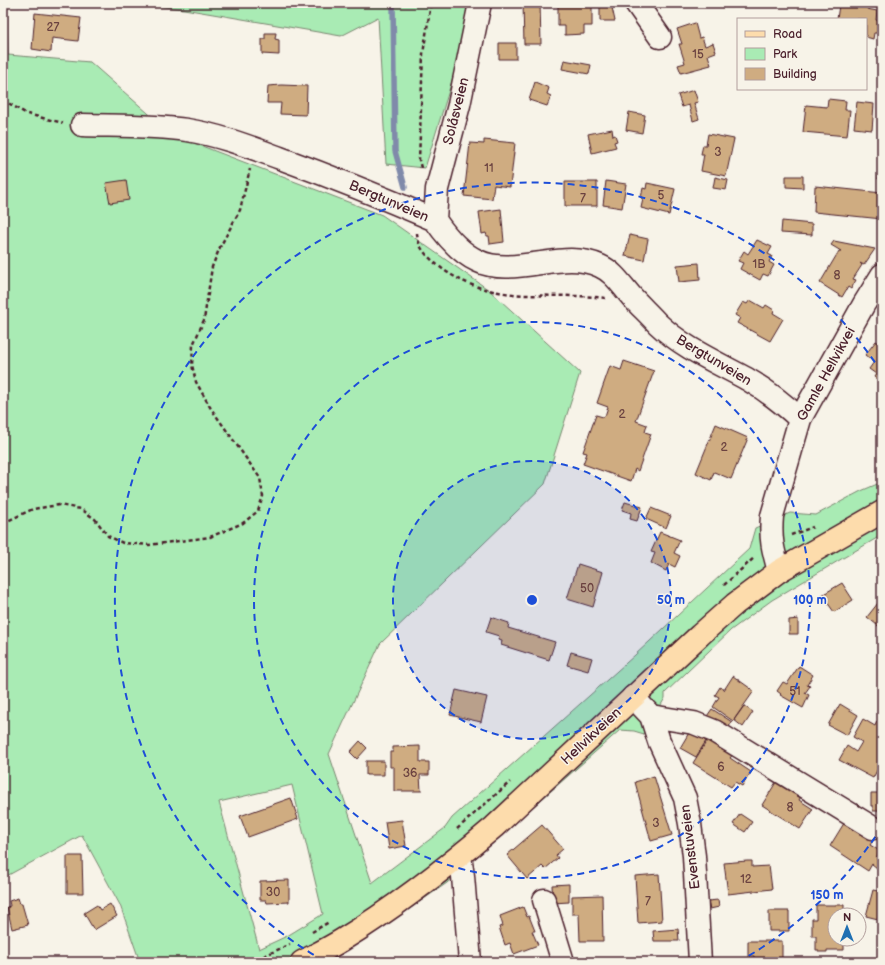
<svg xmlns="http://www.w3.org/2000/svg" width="885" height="965" font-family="'Balsamiq Sans',sans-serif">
<rect width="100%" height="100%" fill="#f7f3e8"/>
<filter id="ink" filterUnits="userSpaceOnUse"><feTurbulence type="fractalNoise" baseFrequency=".025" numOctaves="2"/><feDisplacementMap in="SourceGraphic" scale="8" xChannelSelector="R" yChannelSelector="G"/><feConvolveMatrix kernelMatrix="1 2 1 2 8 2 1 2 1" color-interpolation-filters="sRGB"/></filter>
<g filter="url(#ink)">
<path fill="#a9ebb4" stroke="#7a8570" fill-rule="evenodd" d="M3,3H7L8,55L90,62L173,135L382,215L489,290L580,373L545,484L380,644L329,754L372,883L445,828L452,818L635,655L735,562L749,549L755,528L790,513L816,515L861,491L882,482V535L772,600L731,630L665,693V698L644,734L634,731L620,730L447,883L364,940L326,962H140L120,905L82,835L3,878ZM292,785L323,914L287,936L259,949L219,802Z
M122,3H476L425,168L386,164L378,17L341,36L184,9Z"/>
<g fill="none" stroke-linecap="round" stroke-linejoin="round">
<path stroke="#808aaa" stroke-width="5.5" d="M393,3L395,151L405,187"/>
</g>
<path fill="#cfac81" stroke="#4a1f2b" d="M523,3H540L541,44H524Z
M558,3H592V26H584V34L565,35V26H558Z
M600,3H611L615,21H600Z
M851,4L867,6V9L877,11L876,20L880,21L878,33H874L873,39L866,37V19H837L839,5L851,6Z
M35,13L81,18L78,41L52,38L51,52L32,49Z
M695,23L699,38L702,37L705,46L713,43L716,52L708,55L711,65L681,73L678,65L685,63L679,44H682L677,29Z
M265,33H276L275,39L279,40V55L262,54V39H265Z
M499,43H516V59H499Z
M564,60L591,65L589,74L562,69Z
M535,82L549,88L547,94L551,96L547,106L529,100Z
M281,85L307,86L306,115L280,114L281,103H267L268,86Z
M694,90L698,102L694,103L699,119L693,121L689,105L682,107L678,95Z
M828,99L846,101L845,110H850L847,136L803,132L806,105L827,107Z
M857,102L874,104L872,130L854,128Z
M629,112L645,115L642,133L626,130Z
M612,129L613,136L615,135L617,141L614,142L616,147L592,153L588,134Z
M708,134L734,139L726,176L701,171L704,154H701L703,145H706Z
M484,140L515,143L510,187L494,185L492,199L464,196L470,143L484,144Z
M881,156H882V179H878Z
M786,176H803V188L786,187Z
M715,177L728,180L726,190L713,188Z
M126,180L129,200L110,203L106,183Z
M606,181L626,184L622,208L603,205Z
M565,182H597V206H565Z
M647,183L675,189L669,215L641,208L643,199L641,198L643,188L646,189Z
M815,186L882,193V219L814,212Z
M501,209L504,242L490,244L489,236H487L486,233L482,234L479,212Z
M782,221L812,224V235L781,233Z
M630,235L648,239L644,260L625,256Z
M757,240L772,247L768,254L772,256L769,262L774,265L768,276L763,274L760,280L740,269L743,263L738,261L744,251L748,254Z
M834,241L875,249L864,265L860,263L862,265L853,279L856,280L851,289L848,287L842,297L820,283L839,251H841L831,245Z
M699,263L700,280L679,282L677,265Z
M750,300L764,308L766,305L774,310L773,313L783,319L770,341L737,323L740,318L735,315L743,302L747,304Z
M876,341L882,345V383L874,377L876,374L869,369L874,362L865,355Z
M624,361L654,371L636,421L647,425L645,432L651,434L638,471L635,469L631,481L583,464L587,453L583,452L596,415L603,417L605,416L608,407L597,403L610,366L621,370Z
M716,424L748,438L731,479L714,472L711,480L696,473Z
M625,502L642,507L637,521L630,519L631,513L622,510Z
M651,508L671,516L666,528L646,519Z
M660,532L680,540L674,553L680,556L675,567L669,564L666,571L651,563L655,553L651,552Z
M578,564L603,572L593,607L567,599Z
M842,583L853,600L834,612L822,595Z
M882,598V629L867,617Z
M491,617L509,623L508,628L555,642L549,660L501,645L502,641L498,640L499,636L486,632Z
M798,619V634H789V620Z
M571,652L592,658L588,671L567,665Z
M799,666L813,675L807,685L810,686L805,693L809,695L803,708L780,695L781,694L777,691L783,682L787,684Z
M733,676L754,691L733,721L713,707L719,697L715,695L720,687L724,690Z
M456,690L487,697L481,722L450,715Z
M840,704L858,715L847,735L828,725Z
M744,706L753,712L743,727L734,720Z
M712,709L732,722L725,733L705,719Z
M863,719L875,726L877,721L882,723V761L873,778L839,760L847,746L856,752L862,742L853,737Z
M690,731L706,741L696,757L680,748Z
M710,736L734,753L730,758L751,772L742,786L735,782L731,787L693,763Z
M360,741L367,748L357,759L350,752Z
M420,746V762H429V775H420L421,791H394V767H390V752H393V747Z
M366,761H384V775H366Z
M654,776L672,835L651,841L635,782Z
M778,779L802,795L799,800L813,809L800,829L762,805Z
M871,793H882V811H873V806H871Z
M291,798L298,819L248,837L240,816Z
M740,814L752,822L745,832L733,824Z
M402,820L406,846L389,849L385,822Z
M846,820L874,839L870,845L880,851L876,858L881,862L877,868L872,864L868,871L830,846Z
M542,825L563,849L556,855L558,858L545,869L542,866L527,879L507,855Z
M67,856H82L83,893H67Z
M747,861H752V867L769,866L772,889L728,894L724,863Z
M659,874L662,921L638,923L635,876Z
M289,880V902L267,903L266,900H260V881Z
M569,884V902L553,903L552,885Z
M873,890L882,892V920L866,916Z
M602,895L603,941H580L579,914H572V896Z
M18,898L20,904H22L28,925L12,929L7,907L10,906L9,901Z
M718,900L719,907L710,909L708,901Z
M110,904L117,916L94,930L84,913L97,905L100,910Z
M816,905H844V915H835V939H844V950H827V952H818V950H816V936H812V919H816Z
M523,907L527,917L529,916L535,931H532L538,945L514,954L510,943L505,945L499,927L503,926L500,916Z
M769,911H789V931H769Z
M678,929L679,941H654L653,931Z
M748,941H782V962H754V956H748Z"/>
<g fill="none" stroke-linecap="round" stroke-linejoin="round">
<defs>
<path id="minor" d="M636,3L660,37
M82,125C117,126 153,125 187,130C219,135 250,147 280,158C332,177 384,198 435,220C446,236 460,253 478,261C496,270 521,266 541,263C561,260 580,257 600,266C614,272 622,286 632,297C640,306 649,314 657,323C683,348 716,362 747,379C766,390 784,404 800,419
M435,220L437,189L459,105L480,3
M779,571C773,550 770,539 772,516L800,419L864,304L882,275
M633,697L651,716L659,741L685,798L690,824L694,856L700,962
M651,716L694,723L714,731L873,828
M460,856L463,876L470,962
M544,900L563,962"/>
<path id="major" d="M302,962C315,955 329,948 342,940C396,907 446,868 494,827L700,635L735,604L779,571L882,512"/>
</defs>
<use href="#minor" stroke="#4a1f2b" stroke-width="25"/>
<use href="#major" stroke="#4a1f2b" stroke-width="25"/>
<path stroke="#4a1f2b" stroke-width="2.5" stroke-dasharray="4 3" stroke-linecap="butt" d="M3,100L27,114L63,123
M421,168L419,160L423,54L431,3
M417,233C418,247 425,254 435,263C487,307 545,291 606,298
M3,523L33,509L59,505L81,509L95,519L108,536L123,543L149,545L210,537L243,523L258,511L263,496L260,478L210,407L196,382L192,365L193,345L204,320L212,267L220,247L240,210L250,169
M791,535L813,527
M724,585L755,557
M457,829L510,782
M312,932L329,922
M251,962L290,944"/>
<use href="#minor" stroke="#f7f3e8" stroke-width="22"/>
<use href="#major" stroke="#fddcac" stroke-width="22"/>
</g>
</g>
<circle cx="532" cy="600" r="139" fill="#1d4ed8" fill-opacity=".12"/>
<g fill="none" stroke="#1d4ed8" stroke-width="2" stroke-dasharray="7 5">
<circle cx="532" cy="600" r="139"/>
<circle cx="532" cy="600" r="278"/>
<path d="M882 827A417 417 0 0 1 740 961M324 961A417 417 0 1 1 882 373"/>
</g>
<g text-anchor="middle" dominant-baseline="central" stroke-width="3" stroke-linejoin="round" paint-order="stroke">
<g font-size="12" fill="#6b4240">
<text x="53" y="27">27</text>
<text x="698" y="54">15</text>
<text x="718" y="152">3</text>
<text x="489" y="168">11</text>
<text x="661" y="195">5</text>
<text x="583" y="198">7</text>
<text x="759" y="264">1B</text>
<text x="837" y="275">8</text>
<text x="622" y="414">2</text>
<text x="724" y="447">2</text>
<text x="587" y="588">50</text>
<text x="795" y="691">51</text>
<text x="721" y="767">6</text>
<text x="410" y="773">36</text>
<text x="790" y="807">8</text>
<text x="656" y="823">3</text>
<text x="746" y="879">12</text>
<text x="273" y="892">30</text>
<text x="648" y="901">7</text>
</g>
<g font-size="14" fill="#4a1f2b" stroke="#f7f3e8">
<text transform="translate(456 111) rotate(-76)">Solåsveien</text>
<text transform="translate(389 201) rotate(23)">Bergtunveien</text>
<text transform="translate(714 360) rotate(31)">Bergtunveien</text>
<text transform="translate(826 374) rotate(-61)">Gamle Hellvikvei</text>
<text transform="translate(591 736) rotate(-43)">Hellvikveien</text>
<text transform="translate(690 847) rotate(-97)">Evenstuveien</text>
</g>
</g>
<circle cx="532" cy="600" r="6" fill="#1d4ed8" stroke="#f7f3e8" stroke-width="2"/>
<g font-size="12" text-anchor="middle" font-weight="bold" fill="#1d4ed8" stroke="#f7f3e8" stroke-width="3" stroke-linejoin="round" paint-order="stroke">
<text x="671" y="604">50 m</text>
<text x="810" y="604">100 m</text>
<text x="827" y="899">150 m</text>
</g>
<rect width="885" height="965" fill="none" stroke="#f7f3e8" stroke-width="16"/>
<rect x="8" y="8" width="869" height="949" fill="none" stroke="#4a1f2b" stroke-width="1.5" filter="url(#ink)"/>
<rect x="737" y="18" width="130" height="72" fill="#f7f3e8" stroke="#b29e9c"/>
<rect x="745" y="31" width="20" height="6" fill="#fddcac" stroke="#b29e9c"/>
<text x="773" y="38" font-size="12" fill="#4a1f2b">Road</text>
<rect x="745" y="48" width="20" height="12" fill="#a9ebb4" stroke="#b29e9c"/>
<text x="773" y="58" font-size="12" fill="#4a1f2b">Park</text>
<rect x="745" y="68" width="20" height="12" fill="#cfac81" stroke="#b29e9c"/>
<text x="773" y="78" font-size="12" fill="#4a1f2b">Building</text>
<g transform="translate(847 927)"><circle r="19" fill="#f7f3e8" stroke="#b29e9c"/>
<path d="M0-3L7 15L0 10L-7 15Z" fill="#1f6fb2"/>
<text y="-6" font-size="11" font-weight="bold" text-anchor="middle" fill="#4a1f2b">N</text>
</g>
</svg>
